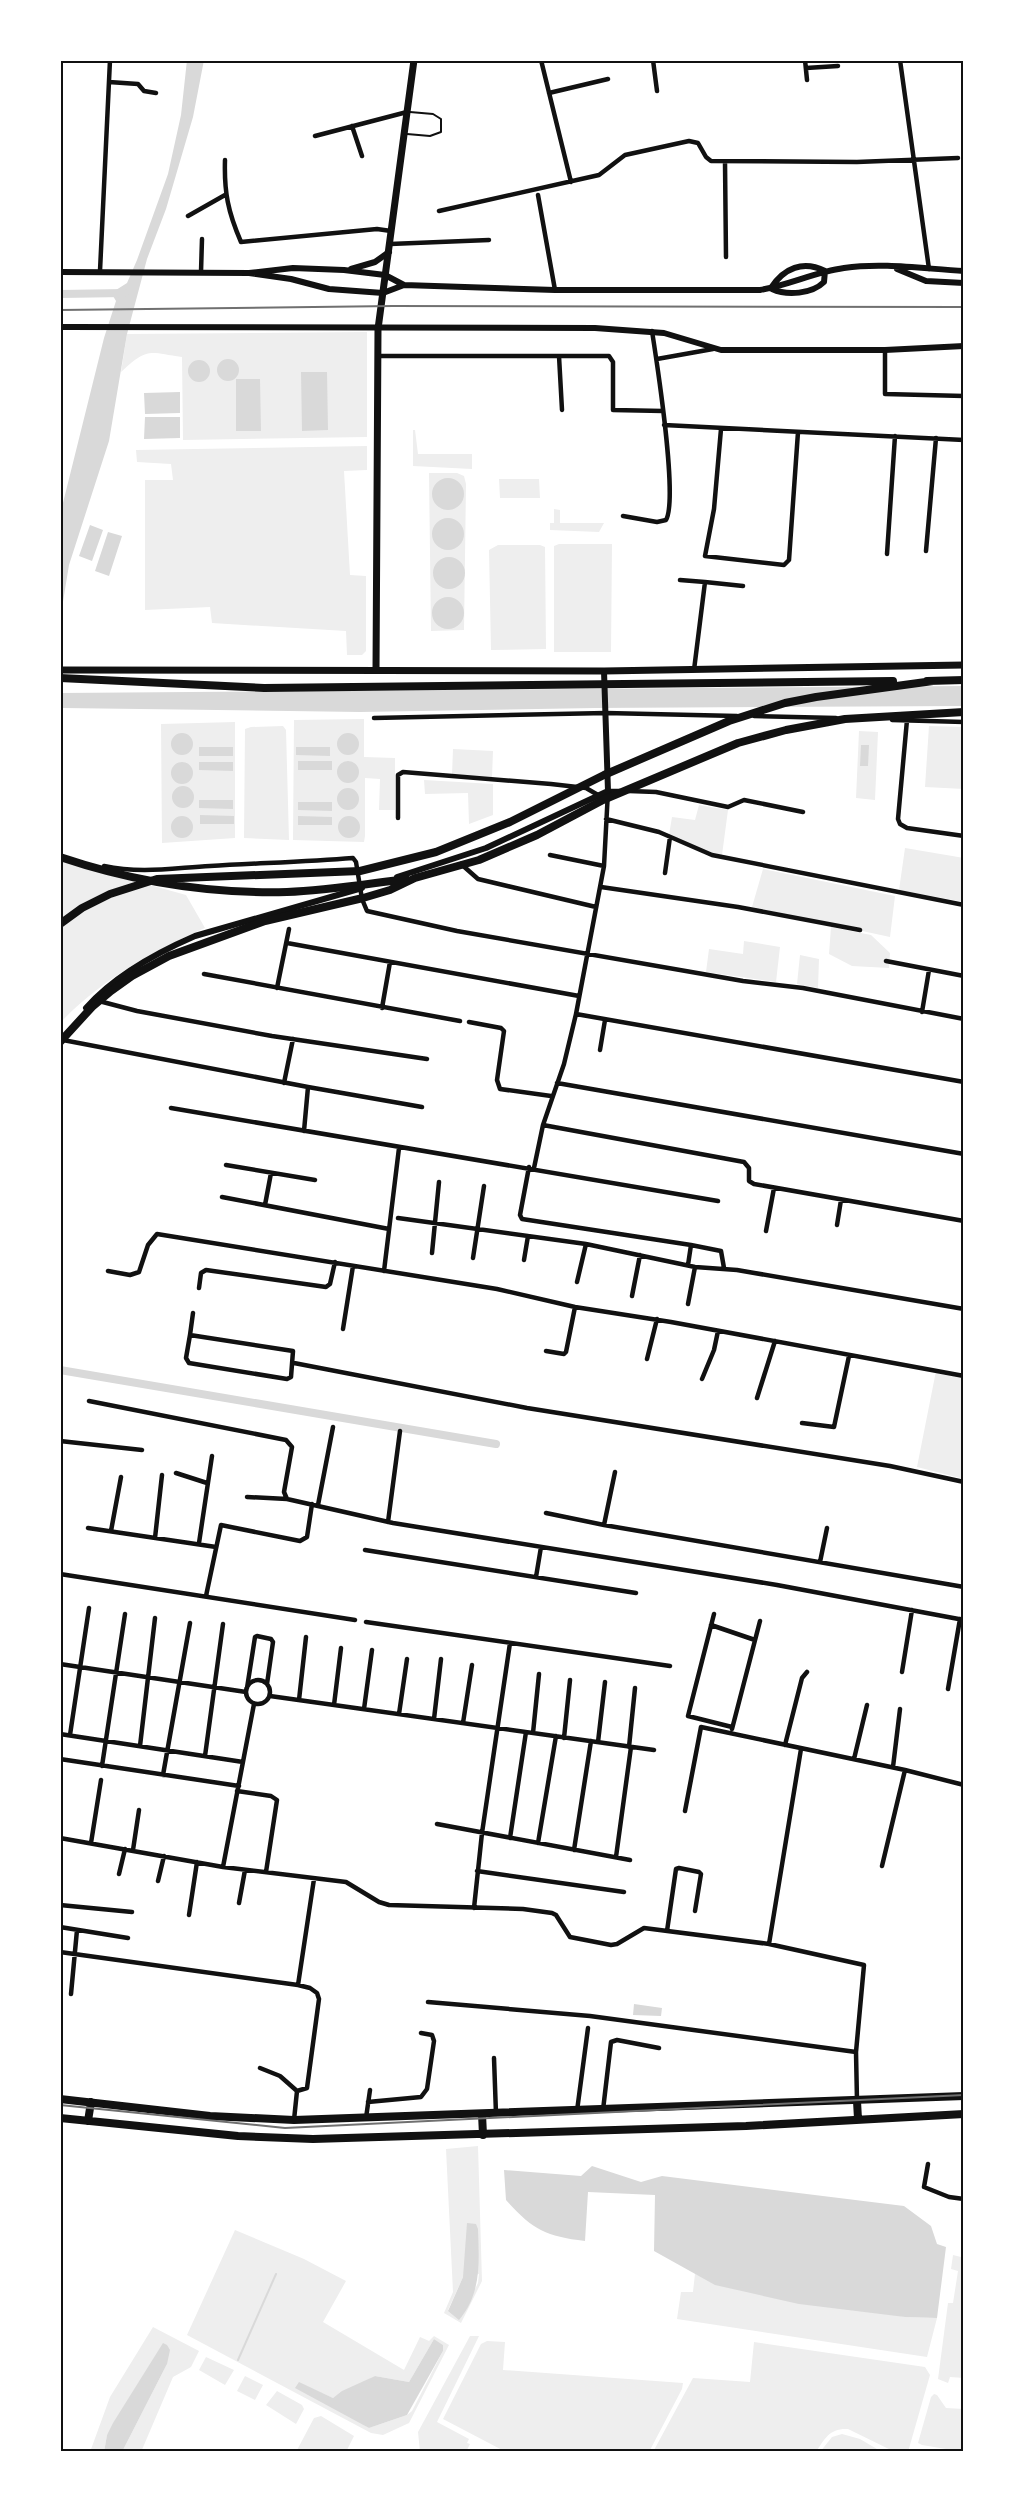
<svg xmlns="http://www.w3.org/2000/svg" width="1024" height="2512" font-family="'Crimson Pro',serif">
<rect width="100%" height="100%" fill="#fff"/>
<path fill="#eee" fill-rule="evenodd" d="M367,332V437L183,440L182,357C148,352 148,347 121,372L127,334Z
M413,430H415L418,454H472V469L413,466Z
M367,446V470L344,471L350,575L366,576V651L362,655H347L346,631L212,623L210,607L145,610V480H173L171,464L137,462L136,450Z
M429,473H457L464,476L466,484L464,630L431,631Z
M499,479H539L540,498H500Z
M554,509L560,510V523H604L599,532L550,530V523H554Z
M559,544H612L611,652H554V546Z
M498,545H540L545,547L546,649L491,650L489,550Z
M364,719V757L395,758V810H379L380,779L365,778V836L364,842L293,840L294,720Z
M235,722V838L162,843L161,724Z
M283,726L286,730L289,840L244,838L245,729L251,727Z
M929,726L964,727V789L925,787Z
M859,731L878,732L875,800L856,798Z
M453,749L493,751L492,777L452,775Z
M424,780L493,784V815L469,824L468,793L425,794Z
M699,805L728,810L722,855L703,850L669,835L672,817L695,820Z
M905,848L964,858V902L899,890Z
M60,860L186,895L205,928C151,952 101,980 60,1023Z
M763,869L895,896L890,937L752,907Z
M831,927L871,935L890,953L889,968L852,966L829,954Z
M744,941L780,947L776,982L706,972L709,949L743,954Z
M800,955L819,959L818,988L797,984Z
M936,1371L964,1378V1479L917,1467Z
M478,2146L482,2281L461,2323L444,2313L453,2292L446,2149ZM479,2274L478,2283L462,2316L448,2310L463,2277Z
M235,2230L304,2259L346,2281L323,2322L404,2370L420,2337L429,2341L434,2336L449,2345L409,2423L383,2435L371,2433L187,2335ZM434,2339L443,2345V2351L412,2411L407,2415L369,2428L299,2383L333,2398L375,2376L409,2382Z
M953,2255L961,2257L964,2265V2378L950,2377L948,2383L938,2379L948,2303H953L958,2271L951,2269Z
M695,2274L905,2317L937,2318L927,2357L677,2319L681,2292H693Z
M153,2327L199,2351L191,2367L173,2377L141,2452H122L167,2364L107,2435L104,2452H90L110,2397Z
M470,2336H479L437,2422L469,2439L467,2443L470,2444L466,2452H420L418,2432Z
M487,2341L505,2342L503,2370L683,2383L682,2389L649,2452H506L443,2419L481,2344Z
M754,2342L925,2367L930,2375L908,2452H895L848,2429C830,2428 825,2438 816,2452H653L693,2378L750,2382Z
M206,2357L234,2370L225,2385L199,2370Z
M245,2376L263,2385L255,2400L237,2391Z
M277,2391L302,2405L304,2409L296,2424L266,2405Z
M934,2394L937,2395L946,2408L964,2409V2452L922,2445L918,2443L931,2397Z
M321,2416L354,2436L346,2452H296L314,2418Z
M842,2434L860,2439L882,2452H820L832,2437Z"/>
<path fill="#d9d9d9" d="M187,60H204L193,117L166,209L147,259L127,334L109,441L69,565L60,620V515L104,338L116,301L113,296L116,290L127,283L137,260L168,174L181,115Z
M217 370a11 11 0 1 1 22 0a11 11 0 1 1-22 0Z
M188 371a11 11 0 1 1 22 0a11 11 0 1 1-22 0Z
M301,372H327L328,430L302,431Z
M236,379H260L261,431H236Z
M180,392V413L145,414L144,393Z
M145,417H180V438L144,439Z
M432 494a16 16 0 1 1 32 0a16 16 0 1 1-32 0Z
M432 534a16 16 0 1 1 32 0a16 16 0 1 1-32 0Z
M90,525L103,530L92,561L79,556Z
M108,532L122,536L109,576L95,571Z
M433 573a16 16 0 1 1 32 0a16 16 0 1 1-32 0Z
M432 613a16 16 0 1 1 32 0a16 16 0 1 1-32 0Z
M964,686V706L595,708L360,712L63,708V712L60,713V693Z
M337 744a11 11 0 1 1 22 0a11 11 0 1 1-22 0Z
M171 744a11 11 0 1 1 22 0a11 11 0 1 1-22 0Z
M861,745H869L868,766H860Z
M199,747H233V756H199Z
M296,747H330V756L296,755Z
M298,761H332V770H298Z
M337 772a11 11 0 1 1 22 0a11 11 0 1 1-22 0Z
M199,762H233V771L199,770Z
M171 773a11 11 0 1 1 22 0a11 11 0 1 1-22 0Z
M172 797a11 11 0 1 1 22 0a11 11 0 1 1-22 0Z
M337 799a11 11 0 1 1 22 0a11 11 0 1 1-22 0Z
M199,800H233V809L199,808Z
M298,802H332V811L298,810Z
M200,815L234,816V824H200Z
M298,816L332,817V825H298Z
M338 827a11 11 0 1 1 22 0a11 11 0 1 1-22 0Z
M171 827a11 11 0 1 1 22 0a11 11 0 1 1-22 0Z
M634,2004L662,2008L661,2016L633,2015Z
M592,2166L641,2182L662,2176L904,2206L931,2226L937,2244L946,2247L937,2318L905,2317L799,2304L715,2285L654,2251L655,2195L588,2192L585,2241C545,2236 533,2230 506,2200L504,2170L581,2176Z
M467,2223L476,2224L478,2229C479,2261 482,2293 459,2320L448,2311L463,2277Z
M434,2339L443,2345V2351L407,2415L369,2428L295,2388L299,2382L333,2398L342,2391L375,2376L409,2382Z
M163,2343L167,2345L170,2350L167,2364L123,2450L122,2452H104L107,2435L113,2423Z"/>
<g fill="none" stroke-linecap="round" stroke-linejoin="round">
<path stroke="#d9d9d9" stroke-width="2" d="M238,2360L276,2274"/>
<path stroke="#d9d9d9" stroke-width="8" d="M60,294L125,293
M60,1370L496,1444"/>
<path stroke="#111" stroke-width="2" d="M407,134L430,136L441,132V119L433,114L410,112"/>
<path stroke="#111" stroke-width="4.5" d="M541,60L571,182
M653,60L657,91
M805,60L807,80
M900,60L929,269
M806,68L838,66
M109,82L138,84L144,91L156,93
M549,93L608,79
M352,126L362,156
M315,136L407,112
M225,160C224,192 228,212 241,242L377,229L391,231
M725,162L726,257
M538,195L555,290
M439,211L599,175L625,155L689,141L698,143L706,157L711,161L857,162L958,158
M188,216L225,195
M390,244L489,240
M100,271L110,60
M201,272L202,239
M885,350V394L964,396
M378,356H609L613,362V410L663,411
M559,356L562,410
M657,359L713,349
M664,425L964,440
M721,429L714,509L705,556L784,565L789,560L798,432
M623,516L657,522L666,520C678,499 657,363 652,331
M926,551L936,438
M887,554L895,436
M680,580L705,582L694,670
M705,582L743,586
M754,716L836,718
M374,718L606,713L737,716
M892,720L964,722
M907,720L898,819L900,824L907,828L964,836
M629,791L656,792L728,807L744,800L803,812
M398,818V775L403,772L551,784L586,788L598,795
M606,819L659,832L712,855L964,905
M550,855L604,866
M461,864L478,879L596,907
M104,866C141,874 173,868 210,866C258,863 305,862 353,858L356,862L362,899L367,911L457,931L743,981L803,988L964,1019
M665,873L670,837
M601,887L738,907L860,930
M287,943L579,996
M886,961L964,976
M204,974L460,1021
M277,988L289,929
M99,1001L137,1011L272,1036L427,1059
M382,1008L390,962
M922,1012L929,970
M576,1014L964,1082
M469,1022L501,1028L504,1031L497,1080L500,1089L551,1096
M63,1040L308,1087L422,1107
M600,1050L605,1020
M284,1083L293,1039
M557,1083L964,1154
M171,1108L718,1201
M543,1125L744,1162L749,1168V1181L754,1184L964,1221
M304,1131L308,1087
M226,1165L315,1180
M529,1167L520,1215L522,1219L691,1245L688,1265
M534,1168L543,1125L564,1064L576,1014L604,866L608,791H620
M222,1197L389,1229
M265,1205L271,1173
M398,1218L586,1244L695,1267L737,1270L964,1309
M837,1225L841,1200
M766,1231L774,1188
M691,1245L721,1251L724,1268
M432,1253L439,1182
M473,1258L484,1186
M524,1260L528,1236
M108,1271L130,1275L139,1272L148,1245L157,1234L497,1289L575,1307L671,1322L964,1376
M384,1271L399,1148
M577,1282L586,1244
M199,1288L201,1273L206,1270L326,1287L330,1284L335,1262
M632,1296L640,1255
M688,1304L695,1267
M343,1329L353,1266
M190,1335L186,1358L189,1363L287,1379L291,1377L293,1351L190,1335L193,1313
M546,1351L564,1354L566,1352L575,1307
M647,1359L657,1319
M294,1363L527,1408L890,1466L964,1482
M702,1379L714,1350L718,1331
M757,1398L775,1341
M89,1401L286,1440L292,1447L284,1492L287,1499L393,1523L777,1585L964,1620
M802,1423L834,1427L849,1356
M60,1441L142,1450
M176,1473L207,1483
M247,1497L287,1499
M318,1505L333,1427
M546,1513L604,1525L964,1587
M388,1522L400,1431
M604,1525L615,1472
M88,1528L216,1547
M111,1531L121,1477
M155,1538L162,1475
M199,1543L212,1456
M365,1550L636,1593
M820,1562L827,1528
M60,1574L355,1620
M536,1577L541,1547
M206,1596L221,1525L300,1541L307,1537L312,1504
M714,1614L688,1716L732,1727
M366,1622L670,1666
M711,1625L755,1640
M60,1664L246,1692
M902,1672L912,1610
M246 1692a12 12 0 1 1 24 0a12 12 0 1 1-24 0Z
M247,1688L255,1637L257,1636L271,1639L273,1642L267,1684
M948,1689L960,1619
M270,1696L654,1750
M299,1700L306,1637
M334,1705L341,1648
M364,1709L372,1650
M399,1714L407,1659
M434,1719L441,1659
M463,1723L472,1665
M732,1729L760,1621
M533,1733L539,1674
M60,1734L243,1762
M70,1735L89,1608
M564,1738L570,1680
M598,1742L605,1682
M785,1745L802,1678L807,1672
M140,1746L155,1618
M629,1747L635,1688
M205,1756L223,1624
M60,1759L239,1786
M854,1759L867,1705
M102,1766L125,1614
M893,1767L900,1709
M163,1775L190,1623
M237,1791L271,1796L277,1800L266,1872
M685,1811L701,1727L905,1770L964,1785
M437,1824L630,1860
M60,1838L223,1867L346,1882L379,1902L389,1905L523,1909L552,1913L556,1915L570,1937L611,1945L617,1944L644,1928L769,1944L864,1965L856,2052L857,2101
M510,1838L526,1732
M91,1843L101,1780
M538,1843L556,1736
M133,1850L139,1810
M574,1850L591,1741
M616,1857L631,1747
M882,1866L905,1770
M223,1867L254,1704
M477,1871L624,1892
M119,1874L125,1849
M158,1881L164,1856
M239,1903L245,1870
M60,1905L132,1912
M474,1908L482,1833L510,1643
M189,1915L197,1862
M60,1927L128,1938
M667,1931L676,1869L679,1868L699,1872L701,1874L695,1911
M769,1944L801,1749
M60,1952L298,1985L310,1988L317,1993L319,1999L307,2088L297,2091
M298,1985L314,1879
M71,1994L77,1930
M428,2002L590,2016L856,2052
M494,2058L496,2114
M260,2068L280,2076L297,2091L294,2120
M368,2102L421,2097L427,2089L434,2041L432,2035L421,2033
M603,2110L611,2042L617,2040L659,2048
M577,2111L588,2028
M366,2118L370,2090
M928,2164L924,2187L949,2197L964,2199"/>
<path stroke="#111" stroke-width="6" d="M351,269L375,262L389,252
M897,269L926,281L964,283
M60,272L249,273L293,268L344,270L385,275L404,285
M249,273L291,279L329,289L383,293L404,285L555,290H760C789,285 815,272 844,268C883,262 925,269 964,271
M771,288C784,268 803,260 825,271
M772,289C787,296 812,294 824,282L825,271
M60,327L595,328L664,333L721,350H885L964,346
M397,877L486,848L608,791L604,671
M86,1008C115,975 156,953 195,936L362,888"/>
<path stroke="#111" stroke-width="7" d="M60,670L604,671L964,665
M376,670L378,329L414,60"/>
<path stroke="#111" stroke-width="8" d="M60,2099L210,2116L294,2120L964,2096
M857,2101L858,2119
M482,2114L483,2135
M60,2118L238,2136L313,2139L746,2126L964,2114
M88,2121L91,2102"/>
<path stroke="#111" stroke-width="8" d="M60,678L264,688L893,681
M927,681L964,680
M60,857C134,882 208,894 287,892C326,891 366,884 406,879
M60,924L82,908L110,894L157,879L360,871L436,852L510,822L604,775L729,721L785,703L816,697L933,681
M60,1042L92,1007L111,991L132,976L169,956L265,921L363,898L390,890L415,878L479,860L537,835L603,800L738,743L786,730L845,719L964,712"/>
<path stroke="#707070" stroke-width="2" d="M60,310L393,306L964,307
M60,2105L285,2128L964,2095"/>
</g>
<rect width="1024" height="2512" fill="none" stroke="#ffffff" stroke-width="123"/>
<rect x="62" y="62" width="900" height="2388" fill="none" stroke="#111" stroke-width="2"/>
</svg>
